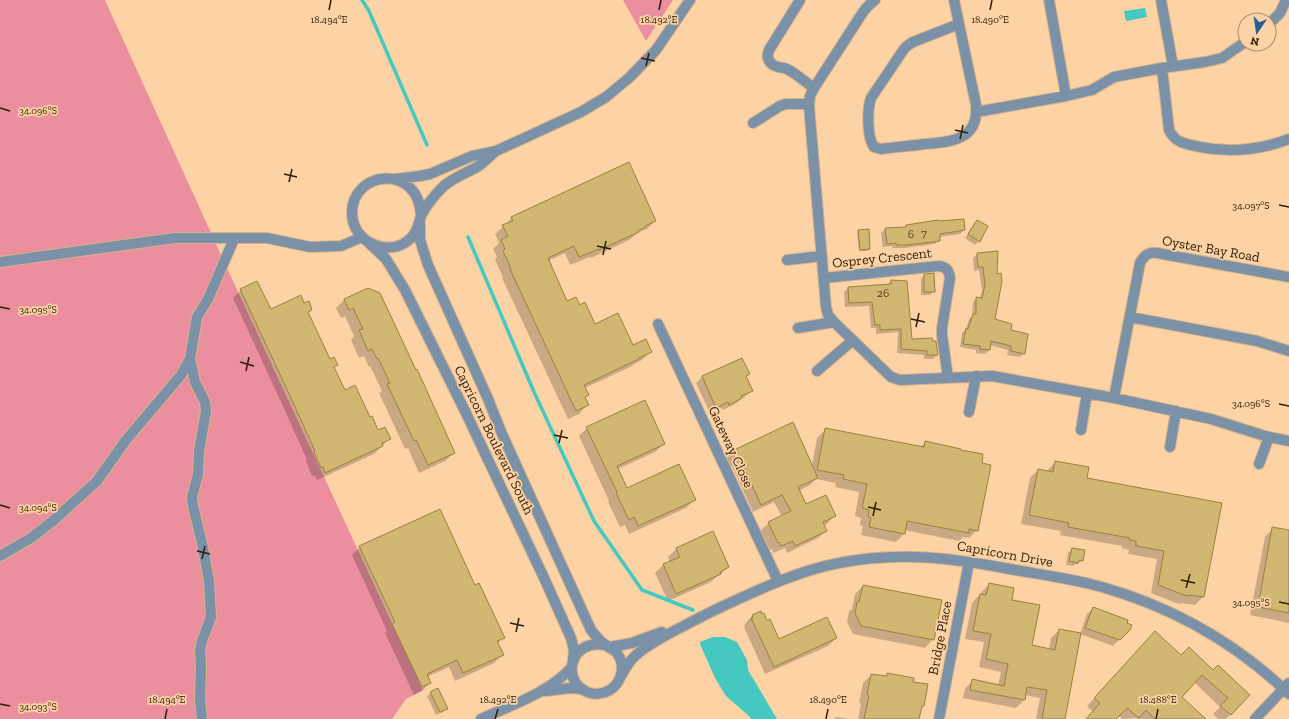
<svg xmlns="http://www.w3.org/2000/svg" width="1289" height="719" font-family="'Zilla Slab',serif">
<rect width="100%" height="100%" fill="#fdd3a6"/>
<path fill="#eb8f9f" d="M0,0H105L227,268L423,690L406,699L392,719H0Z
M623,0H673L646,41Z"/>
<path fill="#45c8bf" d="M1145,8L1147,17L1126,21L1124,11Z
M713,637H725L737,642L747,660L748,670L777,719H751L749,716L726,696L715,678L700,644V642Z"/>
<path fill="#0003" d="M512,218L655,221L647,229L639,232L629,240L591,258L590,257L570,265L565,253L548,261L567,302L579,306L594,325L632,346L650,352L642,360L634,364L630,367L585,388L588,394L584,398L587,405L579,414L568,419L502,278L503,277L495,260L497,257L493,249L499,243L495,234Z
M977,221L979,241L975,245L965,238L973,225Z
M907,226L964,230L960,234L939,237V240L935,244L904,248H893L892,246L883,247L881,233L885,229L905,228Z
M858,231L869,249L867,251H859L857,233Z
M997,252L993,320L1024,354L1020,357L1007,355L1008,350L989,345V350L985,354L976,353V350L960,347L962,333L966,329L969,319L972,316L973,302L977,298L980,299L982,290L979,270L974,271L973,258L977,254Z
M925,275L934,291L930,295H921V279Z
M891,281L911,340L937,355L933,359H924V355L897,353L898,332L876,334V328H871L869,306L845,307L844,292L848,288L887,285Z
M368,289L454,453L445,461L419,473L408,448L405,449L379,393L382,391L370,366L369,367L364,356L359,358L351,340L354,336L345,316L341,318L336,308L344,300Z
M241,290L270,311L304,305L311,310L308,313L330,360L337,365L333,369L344,391L370,419L378,432L389,439L374,454L317,480L314,475L312,476L306,461L307,460L282,404L233,298Z
M742,359L749,374L746,377L752,391L735,404L723,410L722,408L710,413L696,383L702,377Z
M587,428L664,444L655,452L618,469L627,489L694,500L686,508L629,534L625,525L620,527L608,502L609,501L579,436Z
M826,429L920,447L926,442L977,530L969,538L963,537L959,541L904,530V534L896,542L861,535L863,526L860,525L861,518L855,516L859,492L835,487L836,483L816,479L810,485L799,491L805,506L834,516L827,524L823,525L826,531L818,538L787,553L785,548L773,553L772,549L770,550L761,530L769,523L782,517L774,502L753,512L732,466L729,467L725,459L733,451L812,466L817,438Z
M1055,462L1086,479L1221,504L1203,597L1195,605L1182,603L1181,604L1176,603L1151,593L1157,559L1128,554L1129,550L1122,548V546L1060,535L1061,531L1021,524L1030,478L1038,470L1046,472Z
M1273,528L1289,532V623L1250,615L1265,537Z
M712,532L728,567L720,575L715,578L711,582L668,601L655,573L663,565L670,562L668,557L676,549Z
M360,547L504,637L497,644L502,655L494,663L455,681L449,667L427,677L430,683L422,691L414,695L385,633L387,631L352,555Z
M1072,549L1082,560L1078,564H1076L1073,566L1066,565L1068,553Z
M989,584L1011,601L1031,646L1049,649L1051,638L1059,630L1064,719H1036L1040,698L1025,695L1024,700L1016,708L963,698L965,689L973,680L998,685L1001,672L979,667L984,642L965,639L972,603Z
M863,586L933,639L925,648L853,634L847,622L849,611L852,609L855,594Z
M1093,608L1126,624L1129,630L1113,646L1080,634L1087,614Z
M760,613L778,640L836,638L828,646L765,674L744,627L745,626L744,625L752,616Z
M1147,641L1213,671L1249,695L1226,719H1218L1213,714L1220,707L1194,682L1180,697L1200,719H1138L1137,718L1122,719L1118,715L1115,719H1087L1093,712L1087,706Z
M888,674L912,682L923,705L920,708L918,719H858L861,704L859,703L863,683L871,675L885,677Z
M431,693L447,708L443,712L436,715L427,696Z
M836,717L849,719H834Z"/>
<g fill="none" stroke-linecap="round" stroke-linejoin="round">
<path stroke="#45c8bf" stroke-width="3.5" d="M362,0L369,11L427,145
M468,237L534,392L594,521L642,590L693,610"/>
</g>
<path fill="#d2b772" stroke="#9a813b" d="M629,162L656,221L645,226V227L638,231L639,232L599,250V249L579,257L574,246L548,258L567,301L576,297L580,305L585,302L595,324L618,313L633,345L646,339L652,352L639,358V359L584,385L589,395L585,397L589,405L576,411L510,269H511L503,251L505,249L501,240L508,236L502,225L513,221L511,217Z
M964,219L965,230L940,234V241L908,245H896V243L887,244L885,228L906,227V225L938,220L939,221Z
M977,220L988,226L980,242L968,234Z
M869,229L870,249L860,250L858,230Z
M998,251L997,274L1001,273L1002,281L995,319L1012,324L1011,330L1028,334L1025,354L1011,351V346L991,341L990,350L980,349V346L963,344L966,328L968,329L973,314H976V297L982,298L985,285L983,267H978L977,253Z
M934,273L935,292H924V274Z
M891,280L907,281L912,339L932,338L933,341H936L938,355H927V351L901,349V329L880,330V325H875L872,302L849,303L848,287L891,284Z
M257,281L271,309L301,295L304,303L309,301L312,310L308,312L330,359L334,357L338,365L334,367L345,390L355,385L370,417L372,416L378,430L385,427L391,439L382,443L383,446L325,473L323,467L321,468L314,452L315,451L290,396L240,289Z
M368,288L380,293L416,370L417,369L455,453L428,465L416,440L414,441L387,384L390,383L378,358L377,359L372,349L368,351L359,330L363,329L353,308L349,310L344,299Z
M742,358L750,374L746,376L753,391L741,396L742,398L729,405L728,402L716,408L702,376Z
M645,400L665,444L617,466L627,488L679,464L696,500L638,526L634,517L629,520L616,493L617,492L586,427Z
M793,422L818,478L798,487L806,504L826,495L836,516L823,522L827,531L795,546L793,541L781,546L779,542L778,543L768,522L791,511L782,495L761,505L740,459L737,460L732,451Z
M825,428L924,447L925,441L961,449V450L983,454L982,463L991,465L978,531L969,529V533L907,521L905,534L869,527L871,518L868,517L869,510L862,508L867,484L843,479L844,475L817,470Z
M1055,461L1089,467L1087,478L1222,503L1204,597L1190,595V596L1184,595L1158,585L1164,551L1136,546V541L1129,540L1130,538L1068,527L1069,523L1029,515L1038,469L1053,472Z
M440,509L475,585L479,583L505,638L497,641L504,655L463,673L457,660L427,674L431,683L422,687L392,624L395,622L359,546Z
M1272,527L1289,530V613L1258,607Z
M713,531L729,567L720,572L721,574L676,594L663,564L680,557L676,548Z
M1072,548L1085,550L1083,561L1079,560L1078,563L1069,561Z
M989,583L1014,588L1012,600L1040,605L1032,645L1055,650L1059,629L1081,633L1065,719H1042L1047,690L1027,687L1025,700L970,690L972,679L1004,686L1008,664L986,659L991,634L973,631L980,594L986,595Z
M863,585L942,600L934,640L861,626L855,613L857,602H859Z
M1093,607L1128,620L1127,623L1132,625L1130,630L1120,640L1085,628Z
M761,611L762,614L764,613L767,621L770,619L779,639L827,617L837,638L774,667L751,618H753L752,615Z
M1155,631L1181,655L1189,647L1213,670L1218,665L1250,695L1231,715L1220,706L1228,698L1202,675L1182,697L1206,719H1155L1146,710L1139,718L1127,708L1116,719H1086L1100,703L1094,698Z
M887,673L914,678L913,682L928,684L924,706H922L919,719H864L869,696L867,695L871,674L887,676Z
M438,688L448,709L440,712L430,692Z"/>
<g fill="none" stroke-linecap="round" stroke-linejoin="round">
<defs>
<path id="minor" d="M800,0L769,50C767,55 767,60 772,64C776,68 783,67 787,69C797,74 805,82 814,88
M875,0L868,6L863,12L814,88L810,96L809,106L826,307L828,315L834,322L891,377L900,380L992,376L1114,398L1211,419L1265,436L1289,441
M954,0L976,105C979,140 951,142 925,144C910,146 896,147 881,149L874,147C867,138 867,109 871,98L904,49L907,46L913,42L959,24
M1049,0L1066,96L1092,90L1114,77L1162,68L1205,62L1222,58L1245,42
M1161,0L1173,66
M1269,24L1280,13L1286,0
M1162,68L1169,130C1175,143 1186,144 1200,147C1230,153 1260,150 1289,139
M976,112L1066,96
M753,123L780,106L786,104H809
M395,179L420,176L430,174L472,156L496,151L581,112L606,97L630,77L656,50L690,0
M421,216C419,163 352,170 352,213C352,243 390,259 411,238C418,231 418,225 421,216C425,207 437,192 445,185C455,177 466,173 477,167C483,163 489,157 495,152
M420,224V240L428,265L488,399L502,434L591,630C595,635 600,642 606,645C609,648 613,649 616,652C626,664 623,681 610,690C603,694 594,695 587,692C559,679 572,638 605,645
M369,243L386,259L405,290L465,411L545,580L571,638L574,650L573,660
M787,260L822,256
M0,262L175,238H267L310,247L341,246L362,237
M824,278L939,266C947,267 949,271 950,278L942,328V335L948,378
M1130,317L1257,341L1289,351
M658,324L778,581
M798,328L834,322
M190,359L195,382L205,402L206,411L199,451L198,474L192,497L193,506L202,543L209,581L211,617L202,641L200,650L201,667L200,700L202,719
M817,371L853,340
M1114,398L1140,263C1144,255 1149,252 1157,253L1289,277
M969,412L976,376
M1081,430L1087,393
M1170,447L1176,411
M1259,464L1269,437
M0,556L31,538L54,520L97,481L126,440L181,375L190,359L197,317L208,299L234,239
M610,647L632,643L662,632
M621,676C625,669 629,661 636,655C646,646 658,640 670,633C686,625 702,616 719,608C758,590 797,571 839,563C902,551 953,558 1015,570C1044,575 1074,579 1102,587C1172,607 1236,643 1289,694
M546,691L570,688L582,689
M481,719C511,705 549,693 572,667
M939,719L969,562
M1255,719L1289,683"/>
</defs>
<use href="#minor" stroke="#d8b289" stroke-width="12"/>
<use href="#minor" stroke="#7a91a7" stroke-width="10"/>
</g>
<path fill="none" stroke="#2f1c04" stroke-width="1.5" d="M329,10L331,0M659,10L661,0M990,10L992,0M641,58L655,61M646,66L649,53M0,108L10,111M955,130L968,133M960,139L963,125M284,174L297,177M289,182L292,169M1279,205L1289,207M597,246L611,249M603,255L606,241M0,307L10,309M911,319L925,322M916,327L919,313M240,362L254,366M246,371L249,357M1279,404L1289,406M554,435L568,438M559,443L562,430M0,505L10,508M868,507L881,510M873,516L876,502M197,551L210,554M202,559L205,546M1181,580L1195,583M1186,588L1190,574M1279,602L1289,604M510,623L524,626M516,632L519,618M0,704L10,706M165,719L167,709M495,719L498,709M826,719L828,709M1156,719L1158,709"/>
<g text-anchor="middle" dominant-baseline="central" stroke-width="3.5" stroke-linejoin="round" paint-order="stroke">
<g font-size="12" fill="#584320">
<text x="924" y="233">7</text>
<text x="911" y="234">6</text>
<text x="883" y="293">26</text>
</g>
<g font-size="14" fill="#2f1c04" stroke="#fdd3a6">
<text transform="translate(1211 249) rotate(10)">Oyster Bay Road</text>
<text transform="translate(882 258) rotate(-6)">Osprey Crescent</text>
<text transform="translate(494 440) rotate(64)">Capricorn Boulevard South</text>
<text transform="translate(731 447) rotate(65)">Gateway Close</text>
<text transform="translate(1005 554) rotate(10)">Capricorn Drive</text>
<text transform="translate(940 638) rotate(-79)">Bridge Place</text>
</g>
</g>
<g font-size="10" text-anchor="middle" fill="#2f1c04" stroke="#fdd3a6" stroke-width="3.5" stroke-linejoin="round" paint-order="stroke">
<text x="329" y="23">18.494°E</text>
<text x="659" y="23">18.492°E</text>
<text x="990" y="23">18.490°E</text>
<text x="38" y="114">34.096°S</text>
<text x="1251" y="209">34.097°S</text>
<text x="38" y="313">34.095°S</text>
<text x="1251" y="407">34.096°S</text>
<text x="38" y="511">34.094°S</text>
<text x="1251" y="606">34.095°S</text>
<text x="167" y="703">18.494°E</text>
<text x="498" y="703">18.492°E</text>
<text x="828" y="703">18.490°E</text>
<text x="1158" y="703">18.488°E</text>
<text x="38" y="710">34.093°S</text>
</g>
<g transform="translate(1257 32) rotate(193)"><circle r="19" fill="#fdd3a6" stroke="#ab8a65"/>
<path d="M0-3L7 15L0 10L-7 15Z" fill="#236097"/>
<text y="-6" font-size="11" font-weight="bold" text-anchor="middle" fill="#2f1c04">N</text>
</g>
</svg>
